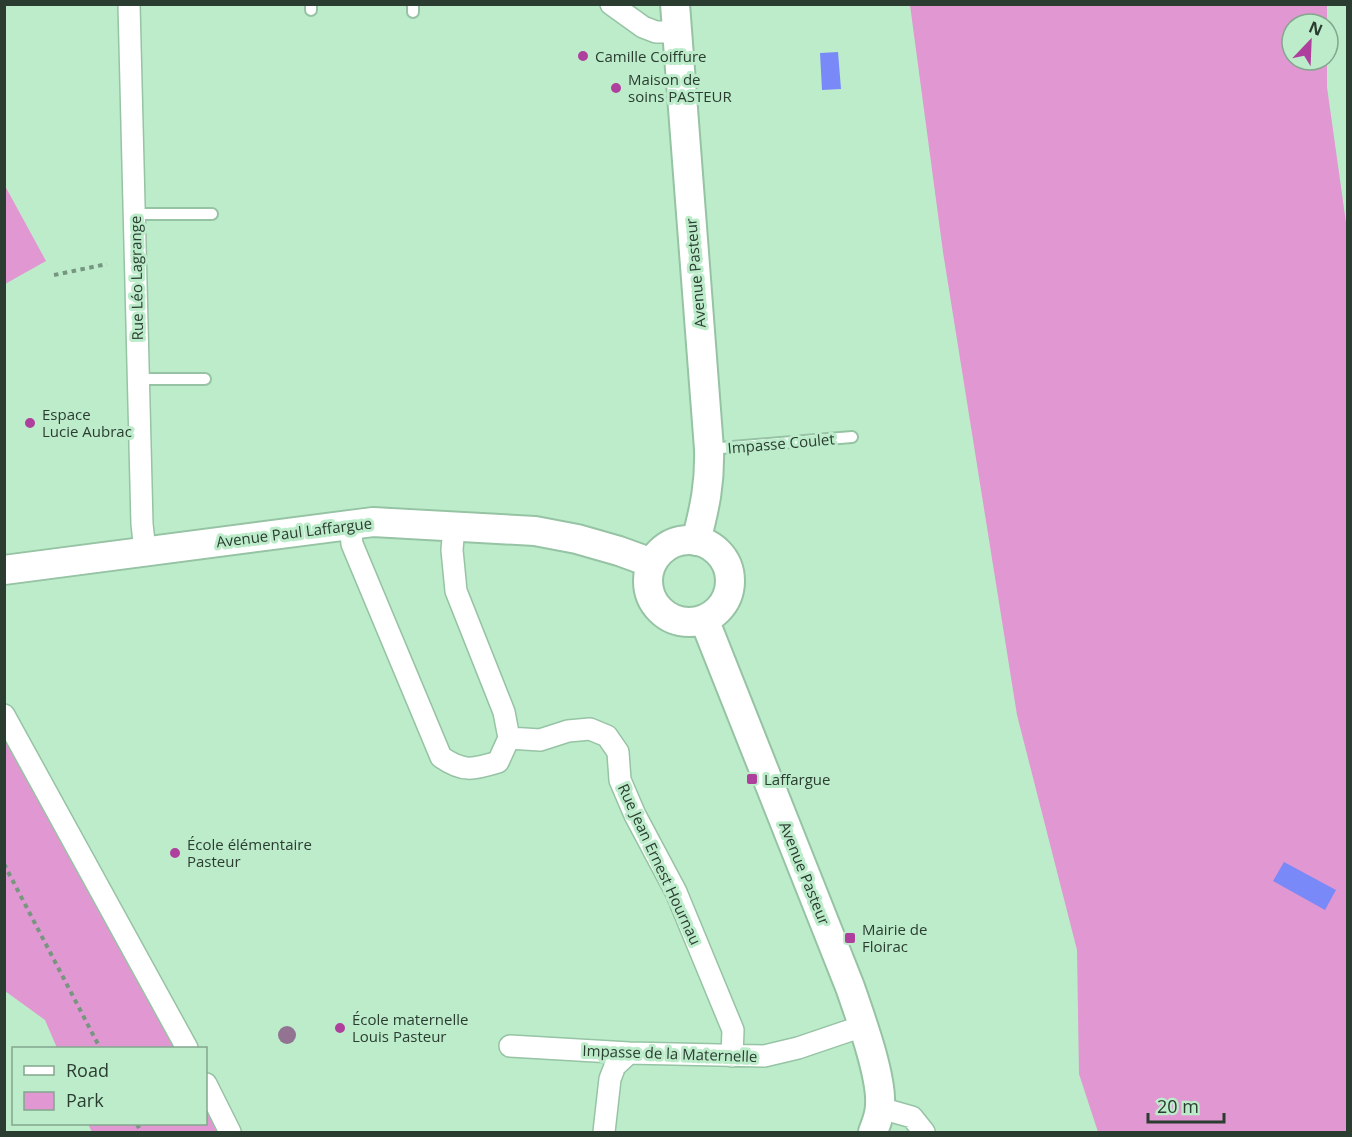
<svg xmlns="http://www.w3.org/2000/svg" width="1352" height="1137" font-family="'Open Sans',sans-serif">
<rect width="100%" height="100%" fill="#bdeccb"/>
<path fill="#e197d2" d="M910,5H1327V24H1292V60H1327V87L1348,237L1347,1132H1098L1079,1074L1077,950L1017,715L943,252Z
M4,184L46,261L5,284H4Z
M4,730L179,1048H57L45,1020L5,991Z
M206,1097L224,1132H92L88,1124H206Z"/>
<path fill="#7989f7" d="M838,52L841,89L822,90L820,53Z
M1284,862L1336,890L1325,910L1273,881Z"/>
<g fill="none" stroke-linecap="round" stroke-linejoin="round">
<defs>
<path id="lane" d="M311,10V4
M413,12V4
M134,214H212
M139,379H205
M709,449L852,437"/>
<path id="street" d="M129,4L142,524L145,551
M611,4L643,27L656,32H676
M350,523L352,544L441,757C463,772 472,770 498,762L509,738L504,712L456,591L452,550L454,526
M4,715L187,1048
M509,738L540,740L568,731L590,729L607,736L618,752L620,780L635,815L676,892L733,1030L732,1056
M510,1046L629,1053L764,1056L798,1048L863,1026
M206,1084L230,1132
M880,1108L912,1117L924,1132
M604,1132L610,1079L615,1066L629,1053"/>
<path id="secondary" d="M675,4L709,449C710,483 705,507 696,541
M648 581a41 41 0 1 1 82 0a41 41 0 1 1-82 0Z
M4,570L373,522L535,531L577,539L619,551L652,563
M704,619L850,987C860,1016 882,1076 880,1105C880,1115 876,1124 873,1132"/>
</defs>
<use href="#lane" stroke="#96c3a4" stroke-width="14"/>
<use href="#street" stroke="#96c3a4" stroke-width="24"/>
<use href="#secondary" stroke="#96c3a4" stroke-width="32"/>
<path stroke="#769680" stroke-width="4" stroke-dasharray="4.5 4.5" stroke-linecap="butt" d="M54,275L107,264
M4,864L100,1048
M137,1124L141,1132"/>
<use href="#lane" stroke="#fff" stroke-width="10"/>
<use href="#street" stroke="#fff" stroke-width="21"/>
<use href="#secondary" stroke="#fff" stroke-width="28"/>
</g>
<circle fill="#927391" cx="287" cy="1035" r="9"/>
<g fill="#af3f9d" stroke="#bdeccb" stroke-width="2">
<circle cx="583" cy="56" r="6"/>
<circle cx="616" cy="88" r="6"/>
<circle cx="30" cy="423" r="6"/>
<rect x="746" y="773" width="12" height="12" rx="3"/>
<circle cx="175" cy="853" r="6"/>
<rect x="844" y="932" width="12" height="12" rx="3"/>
<circle cx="340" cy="1028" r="6"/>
</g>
<g text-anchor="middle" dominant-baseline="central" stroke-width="6" stroke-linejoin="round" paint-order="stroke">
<g font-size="15" fill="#2b3d31" stroke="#bdeccb" text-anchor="start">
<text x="595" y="56">Camille Coiffure</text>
<text x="628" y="79">Maison de<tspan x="628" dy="17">soins PASTEUR</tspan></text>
<text x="42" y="414">Espace<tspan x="42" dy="17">Lucie Aubrac</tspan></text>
<text x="764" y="779">Laffargue</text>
<text x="187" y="844">École élémentaire<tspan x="187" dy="17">Pasteur</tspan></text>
<text x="862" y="929">Mairie de<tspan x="862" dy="17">Floirac</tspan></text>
<text x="352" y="1019">École maternelle<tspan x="352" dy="17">Louis Pasteur</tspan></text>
</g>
<g font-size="15" fill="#2b3d31" stroke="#bdeccb">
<text transform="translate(695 273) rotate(-95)">Avenue Pasteur</text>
<text transform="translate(136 278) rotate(-91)">Rue Léo Lagrange</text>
<text transform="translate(781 443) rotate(-5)">Impasse Coulet</text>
<text transform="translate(294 532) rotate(-7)">Avenue Paul Laffargue</text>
<text transform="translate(660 864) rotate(65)">Rue Jean Ernest Hournau</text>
<text transform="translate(805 873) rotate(68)">Avenue Pasteur</text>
<text transform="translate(670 1053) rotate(2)">Impasse de la Maternelle</text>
</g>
</g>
<rect width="1352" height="1137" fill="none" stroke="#2b3d31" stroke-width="12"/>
<rect x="12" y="1047" width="195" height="78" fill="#bdeccb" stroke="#83a68d" stroke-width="1.5"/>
<rect x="24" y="1066" width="30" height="9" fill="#ffffff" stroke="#83a68d" stroke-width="1.5"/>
<text x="66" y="1077" font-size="18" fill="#2b3d31">Road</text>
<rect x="24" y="1092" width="30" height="18" fill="#e197d2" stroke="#83a68d" stroke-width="1.5"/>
<text x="66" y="1107" font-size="18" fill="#2b3d31">Park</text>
<g transform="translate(1310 42) rotate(23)"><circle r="28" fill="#bdeccb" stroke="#83a68d" stroke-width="1.5"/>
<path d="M0-4.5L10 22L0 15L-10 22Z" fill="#af3f9d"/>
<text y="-9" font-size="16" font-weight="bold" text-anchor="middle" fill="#2b3d31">N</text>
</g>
<path d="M1148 1113v9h76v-9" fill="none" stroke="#2b3d31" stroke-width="3"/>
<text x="1157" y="1113" font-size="18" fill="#2b3d31" stroke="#bdeccb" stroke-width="4.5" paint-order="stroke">20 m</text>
</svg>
